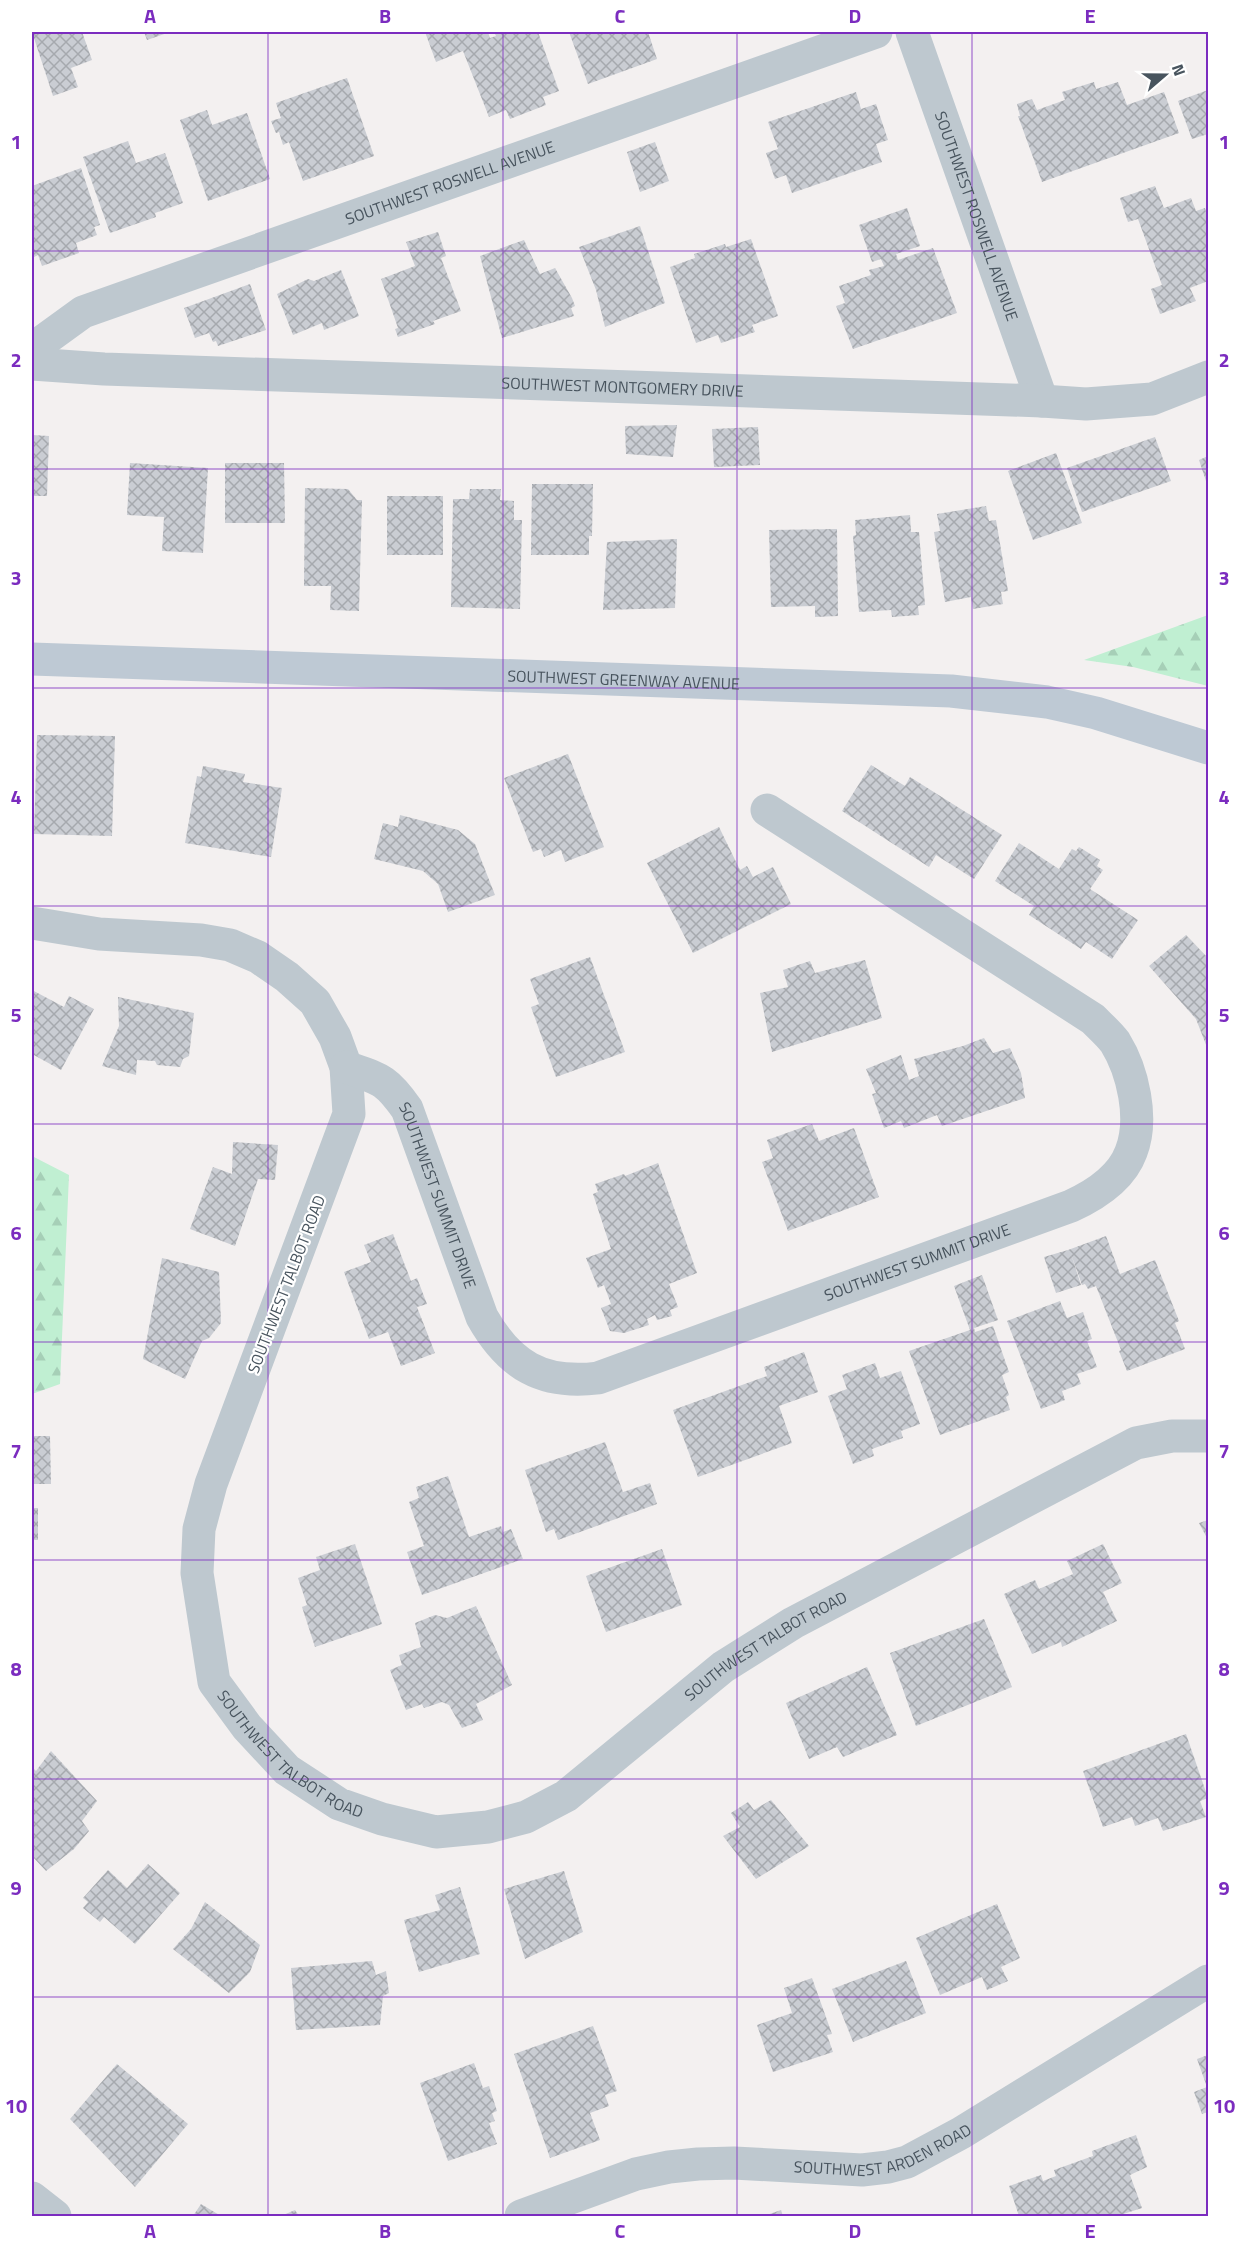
<svg xmlns="http://www.w3.org/2000/svg" width="1240" height="2248" font-family="'Titillium Web',sans-serif">
<defs>
<pattern id="forest-firs" width="22" height="20" patternUnits="userSpaceOnUse" patternTransform="scale(1.5)"><rect width="22" height="20" fill="#c0efd2"/><path d="M5 1l3.5 6h-7zM16 11l3.5 6h-7z" fill="#a6cfb7"/></pattern>
<pattern id="building-cross-hatch" width="8" height="8" patternUnits="userSpaceOnUse" patternTransform="scale(1.5)"><rect width="8" height="8" fill="#cacdd3"/><path d="M0 0l8 8M0 8l8-8" fill="none" stroke="#a6a9ae"/></pattern>
</defs>
<rect width="100%" height="100%" fill="#f3f0f0"/>
<path fill="url(#forest-firs)" d="M1208,615V686L1133,667L1084,660Z
M32,1156L69,1175L60,1384L32,1394Z"/>
<path fill="url(#building-cross-hatch)" d="M32,32H82L92,60L71,68L78,87L53,96Z
M144,32H170L147,40Z
M425,32H488L490,38L496,36L494,32H538L559,91L543,97L546,105L510,119L506,110L489,117L463,51L436,62Z
M569,32H648L657,59L588,84Z
M347,78L374,156L303,181L289,142L283,145L279,132L276,133L271,121L281,118L276,103Z
M1094,82L1096,89L1118,82L1127,105L1164,92L1179,133L1042,182L1018,116H1020L1017,104L1032,99L1037,110L1065,100L1062,92Z
M1208,90V134L1192,139L1178,101Z
M856,92L861,109L876,104L888,140L876,144L882,162L792,193L786,175L775,179L766,153L778,149L768,122Z
M207,110L212,125L247,113L270,179L208,201L180,120Z
M128,141L136,163L165,153L183,203L155,213L156,217L110,233L83,157Z
M655,142L669,181L640,192L627,152Z
M81,168L100,225L94,227L97,235L76,243L79,253L42,266L38,255L32,258V186Z
M1155,186L1164,208L1191,198L1196,211L1205,208L1208,219V281L1190,288L1196,301L1160,314L1151,289L1162,285L1138,219L1128,222L1120,198Z
M907,208L920,246L896,254L898,260L933,248L957,313L853,349L836,306L845,303L839,286L871,275L869,270L884,266L881,259L872,262L859,225Z
M640,226L665,303L605,327L596,290L579,247Z
M438,232L446,256L441,258L461,311L433,321L435,324L398,337L395,329L398,328L381,279L415,266L406,242Z
M751,239L778,316L752,325L755,332L721,343L718,335L696,343L670,267L695,258L694,254L725,244L726,247Z
M524,240L540,274L555,268L572,298L575,306L571,308L574,316L502,338L480,256Z
M341,270L359,316L324,330L322,323L293,335L277,294L308,279L314,281Z
M250,284L266,330L218,346L216,341L213,342L209,333L195,338L184,308Z
M677,425L673,457L626,454L625,426Z
M758,427L760,465L714,467L712,429Z
M32,435L49,436L47,496H32Z
M1155,437L1171,481L1082,512L1067,468Z
M1056,453L1082,523L1033,540L1008,471Z
M1208,456V487L1199,460Z
M130,463L208,468L203,553L162,551L164,517L127,515Z
M225,463H284L285,523H225Z
M532,484H593L592,536H589V555H531Z
M305,488L348,489L357,500H362L359,611L330,610L331,586H304Z
M470,489H501L500,500L514,501V520H522L520,609L451,607L453,499H469Z
M387,496H443V555H387Z
M986,506L989,521L996,520L1008,591L1001,592L1003,604L973,609L971,597L945,602L934,532L940,531L937,514Z
M910,515L911,532H919L925,605L918,606L919,615L892,617L891,610L859,612L853,536L856,535L855,520Z
M837,529L838,616L815,617V606L771,607L769,530Z
M677,539L675,608L603,610L607,542Z
M37,735L115,736L112,836L34,834Z
M568,754L604,847L565,862L561,850L544,857L541,849L533,852L504,778Z
M871,765L905,786L910,777L1002,835L974,879L936,855L929,867L842,811Z
M203,766L245,774L243,782L282,788L271,857L185,843L197,776L201,777Z
M400,815L458,830L475,844L495,895L448,912L438,884L423,871L374,859L383,823L398,827Z
M719,827L740,870L747,866L753,877L773,867L791,904L693,953L647,863Z
M1019,843L1059,869L1072,849L1076,851L1079,847L1100,860L1097,866L1103,870L1090,889L1138,920L1112,959L1086,942L1081,949L1029,915L1034,906L995,881Z
M1186,935L1208,958V1050L1196,1019L1149,966Z
M590,957L625,1052L556,1077L531,1007L539,1004L530,979Z
M865,960L882,1018L772,1052L760,993L788,987L783,970L810,961L815,973Z
M32,990L64,1007L69,996L94,1009L61,1070L32,1054Z
M118,997L194,1013L189,1056L183,1059L180,1067L157,1065L155,1061L137,1060L136,1075L102,1066L119,1026Z
M984,1038L993,1053L1010,1048L1021,1073L1025,1098L942,1126L937,1115L904,1128L901,1121L884,1128L872,1094L876,1093L866,1069L901,1055L909,1080L919,1076L914,1059L963,1046Z
M812,1124L819,1141L854,1128L879,1197L788,1231L762,1162L773,1158L767,1140Z
M233,1142L278,1145L275,1180L258,1179L235,1246L190,1229L213,1167L232,1174Z
M658,1163L697,1273L669,1284L678,1307L670,1310L672,1316L657,1320L655,1315L647,1319L649,1325L624,1333L610,1331L601,1308L611,1304L604,1285L598,1288L586,1258L611,1249L593,1194L598,1192L595,1184L624,1174L625,1176Z
M393,1234L411,1281L417,1278L427,1304L417,1307L435,1353L401,1366L388,1332L369,1339L344,1272L371,1262L364,1245Z
M1106,1236L1120,1274L1155,1260L1179,1321L1175,1323L1185,1349L1127,1371L1119,1351L1121,1350L1096,1286L1088,1289L1085,1284L1082,1285L1071,1254L1081,1285L1056,1293L1044,1257L1068,1250Z
M162,1258L219,1272L221,1323L209,1338L202,1341L185,1379L143,1359Z
M982,1275L998,1320L974,1328L975,1332L993,1326L1009,1372L1002,1375L1009,1395L1006,1397L1010,1410L940,1435L909,1351L970,1330L954,1286Z
M1060,1301L1067,1318L1083,1312L1092,1339L1087,1341L1097,1367L1077,1374L1081,1384L1062,1391L1065,1400L1041,1409L1007,1321Z
M804,1352L818,1392L779,1406L792,1443L698,1477L673,1410L767,1376L764,1367Z
M875,1363L880,1378L901,1371L920,1424L901,1431L903,1438L872,1449L874,1456L853,1464L828,1396L847,1389L842,1375Z
M32,1436H50L51,1484H32Z
M605,1442L623,1492L650,1483L657,1504L558,1540L554,1529L546,1532L525,1470Z
M448,1476L469,1537L501,1526L503,1532L511,1529L523,1559L422,1595L407,1552L424,1546L409,1502L419,1498L416,1487Z
M32,1508H38V1540H32Z
M1208,1520V1540L1199,1523Z
M355,1544L382,1624L315,1647L302,1607L307,1605L298,1578L320,1570L316,1557Z
M1103,1544L1122,1583L1103,1592L1117,1621L1062,1647L1061,1642L1032,1654L1004,1594L1035,1580L1039,1589L1073,1574L1067,1561Z
M662,1549L682,1605L606,1632L586,1576Z
M476,1606L512,1685L476,1704L483,1720L462,1728L449,1705L442,1702L424,1708L422,1704L406,1710L390,1670L402,1665L399,1655L421,1647L415,1623L435,1615L447,1618Z
M984,1619L1012,1687L916,1726L890,1653Z
M867,1667L897,1735L843,1757L837,1747L809,1759L786,1703Z
M1186,1734L1208,1798L1200,1801L1206,1817L1163,1831L1158,1818L1135,1826L1132,1817L1103,1827L1083,1771Z
M51,1751L97,1801L82,1821L89,1831L74,1849L46,1871L32,1856V1767L36,1771Z
M771,1800L809,1846L756,1879L723,1836L740,1827L731,1813L748,1802L754,1810Z
M148,1864L180,1893L135,1944L104,1917L100,1922L83,1908L88,1902L83,1898L108,1870L127,1888Z
M564,1871L583,1932L525,1959L504,1889Z
M460,1887L480,1954L419,1972L404,1920L440,1910L435,1895Z
M205,1902L260,1945L250,1972L229,1993L173,1949L191,1929Z
M997,1904L1020,1958L1001,1967L1008,1981L987,1990L982,1977L940,1995L916,1938Z
M372,1961L376,1975L386,1971L389,1993L383,1996L380,2025L296,2030L291,1968Z
M906,1961L926,2013L853,2042L832,1989Z
M812,1978L832,2034L827,2035L833,2052L773,2072L757,2025L792,2013L784,1988Z
M593,2026L617,2091L605,2095L609,2106L590,2113L600,2140L550,2158L514,2054Z
M1208,2055V2112L1202,2114L1194,2092L1207,2087L1197,2059Z
M474,2063L483,2088L489,2086L497,2111L492,2113L495,2121L489,2123L497,2144L448,2161L420,2083Z
M117,2064L188,2124L135,2187L70,2119Z
M1136,2135L1147,2167L1130,2175L1142,2208L1117,2216H1053L1052,2215L1019,2216L1009,2186L1041,2175L1043,2181L1056,2176L1054,2170L1093,2156L1092,2151Z
M201,2204L221,2216H193Z
M295,2210L299,2216H281Z
M781,2210L783,2216H764Z"/>
<g fill="none" stroke-linecap="round" stroke-linejoin="round">
<g stroke="#bec8cf" stroke-width="33">
<path id="s1" d="M912,32L1042,401"/>
<path id="s2" d="M32,349L83,312L876,32"/>
<path id="s3" d="M32,364L104,369L1042,401L1086,404L1152,399L1208,377"/>
<path id="s4" d="M32,923L99,934L201,940L230,945L258,957L287,977L315,1002L335,1037L346,1067L349,1114L211,1484L199,1529L197,1573L214,1682L247,1727L287,1770L339,1804L382,1819L436,1832L488,1827L526,1817L566,1796L723,1667L793,1623L1136,1443L1172,1436H1208"/>
<path id="s5" d="M346,1067C380,1079 386,1079 407,1109L482,1317C509,1365 542,1385 598,1378L1071,1206C1095,1195 1121,1179 1131,1152C1144,1119 1133,1071 1115,1042C1109,1034 1100,1026 1093,1019L767,810"/>
<path d="M32,2198L55,2216"/>
<path id="s6" d="M521,2216L636,2174L669,2167L698,2164L734,2163L862,2170L888,2167L907,2162L961,2133L1208,1981"/>
</g>
<path stroke="#bec9d4" stroke-width="33" id="s7" d="M32,659L951,691L1047,702L1096,713L1208,748"/>
</g>
<path fill="none" stroke="#7b2cbf" stroke-width="1.5" stroke-opacity="0.55" d="M268,32V2216M503,32V2216M737,32V2216M972,32V2216M32,251H1208M32,469H1208M32,688H1208M32,906H1208M32,1124H1208M32,1342H1208M32,1560H1208M32,1779H1208M32,1997H1208"/>
<g text-anchor="middle" dominant-baseline="central" stroke-width="4.5" stroke-linejoin="round" paint-order="stroke">
<g font-size="16" fill="#48545e" stroke="#fff">
<text stroke="none"><textPath href="#s2" startOffset="452">SOUTHWEST ROSWELL AVENUE</textPath></text>
<text stroke="none"><textPath href="#s1" startOffset="195">SOUTHWEST ROSWELL AVENUE</textPath></text>
<text stroke="none"><textPath href="#s3" startOffset="591">SOUTHWEST MONTGOMERY DRIVE</textPath></text>
<text stroke="none"><textPath href="#s7" startOffset="592">SOUTHWEST GREENWAY AVENUE</textPath></text>
<text stroke="none"><textPath href="#s5" startOffset="168">SOUTHWEST SUMMIT DRIVE</textPath></text>
<text stroke="none"><textPath href="#s5" startOffset="778">SOUTHWEST SUMMIT DRIVE</textPath></text>
<text transform="translate(286 1284) rotate(-69)">SOUTHWEST TALBOT ROAD</text>
<text stroke="none"><textPath href="#s4" startOffset="1683">SOUTHWEST TALBOT ROAD</textPath></text>
<text stroke="none"><textPath href="#s4" startOffset="1125">SOUTHWEST TALBOT ROAD</textPath></text>
<text stroke="none"><textPath href="#s6" startOffset="374">SOUTHWEST ARDEN ROAD</textPath></text>
</g>
</g>
<rect width="1240" height="2248" fill="none" stroke="#ffffff" stroke-width="66"/>
<g transform="translate(1165 75) rotate(70)" stroke="#ffffff" stroke-width="4.5" paint-order="stroke">
<path d="M0-4.5L10 22L0 15L-10 22Z" fill="#48545e"/>
<text y="-9" font-size="16" font-weight="bold" text-anchor="middle" fill="#48545e">N</text>
</g>
<rect x="33" y="33" width="1174" height="2182" fill="none" stroke="#7b2cbf" stroke-width="2"/>
<g font-size="20" text-anchor="middle" font-weight="bold" fill="#7b2cbf">
<text x="150" y="23">A</text>
<text x="385" y="23">B</text>
<text x="620" y="23">C</text>
<text x="855" y="23">D</text>
<text x="1090" y="23">E</text>
<text x="16" y="149">1</text>
<text x="1224" y="149">1</text>
<text x="16" y="367">2</text>
<text x="1224" y="367">2</text>
<text x="16" y="585">3</text>
<text x="1224" y="585">3</text>
<text x="16" y="804">4</text>
<text x="1224" y="804">4</text>
<text x="16" y="1022">5</text>
<text x="1224" y="1022">5</text>
<text x="16" y="1240">6</text>
<text x="1224" y="1240">6</text>
<text x="16" y="1458">7</text>
<text x="1224" y="1458">7</text>
<text x="16" y="1676">8</text>
<text x="1224" y="1676">8</text>
<text x="16" y="1895">9</text>
<text x="1224" y="1895">9</text>
<text x="16" y="2113">10</text>
<text x="1224" y="2113">10</text>
<text x="150" y="2238">A</text>
<text x="385" y="2238">B</text>
<text x="620" y="2238">C</text>
<text x="855" y="2238">D</text>
<text x="1090" y="2238">E</text>
</g>
</svg>
